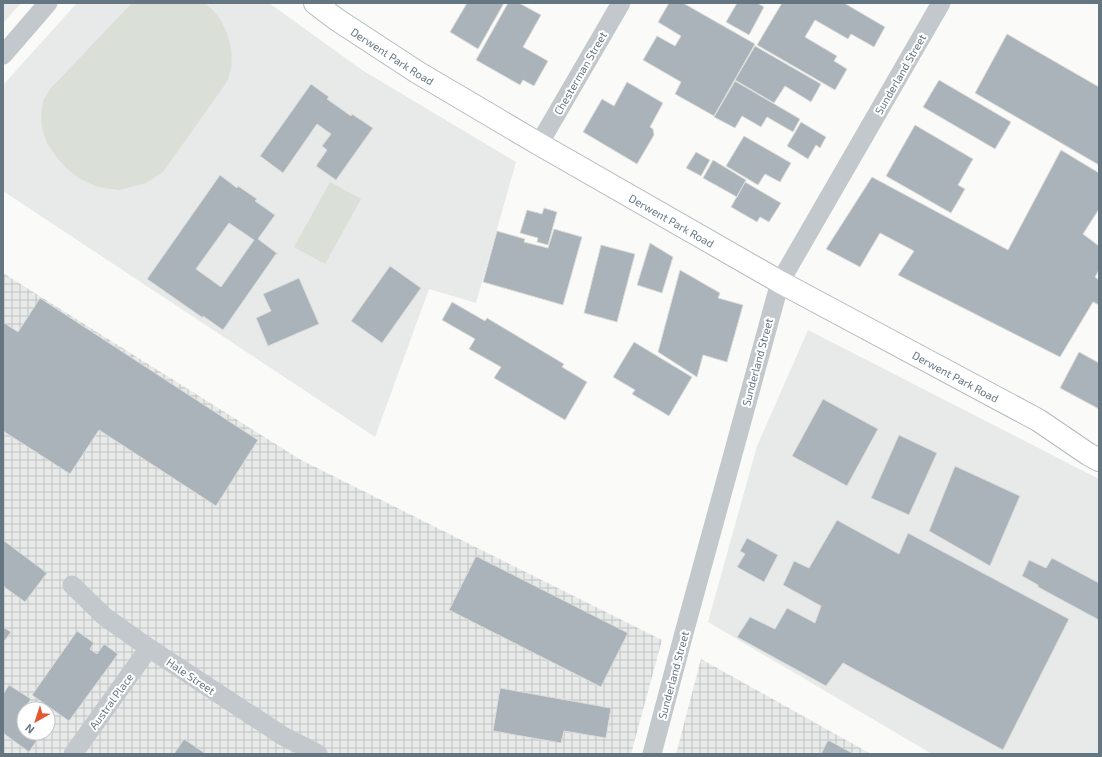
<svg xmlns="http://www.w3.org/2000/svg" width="1102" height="757" font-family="'Exo 2',sans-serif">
<defs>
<pattern id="industrial-grid" width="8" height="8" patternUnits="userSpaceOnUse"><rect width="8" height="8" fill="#e8e9e9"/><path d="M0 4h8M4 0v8" fill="none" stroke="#c0c1c2"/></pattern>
</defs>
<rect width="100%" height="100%" fill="#fafaf8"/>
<path fill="#e8e9e9" d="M3,3H21L3,23Z
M77,3H269L362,70L516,162L476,303L429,289L375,437L3,191V85Z
M808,330L1099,479V754H932L708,622L757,446Z"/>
<path fill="url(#industrial-grid)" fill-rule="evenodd" d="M3,273L301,460L662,640L631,754H3ZM24,709H48V733H24Z
M701,659L871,754H676Z"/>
<path fill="#dadfd7" d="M132,3H204C227,18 238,54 228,79C226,84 222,89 219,93L163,172L146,183L119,190L98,187L80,179L65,167L55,155L47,143L42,129L41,115L43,101L51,88Z
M330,182L361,199L325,264L294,247Z"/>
<path fill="#aab3b9" stroke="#dcdcda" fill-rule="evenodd" d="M467,3H504L478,49L450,32Z
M508,3H519L541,15L523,47L548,61L534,86L523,80L520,85L476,60Z
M669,3H683L755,44L714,116L675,94L681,82L643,60L657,36L675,46L681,36L658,22Z
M737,3H757L764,7L749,35L726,22Z
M782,3H844L885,27L874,47L851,34L848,39L815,20L805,37L837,56L834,61L847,69L835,90L757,45Z
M1007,34L1099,87V165L975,93Z
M755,46L821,84L811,102L785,86L774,103L735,80Z
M939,80L1011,122L995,149L923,107Z
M735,81L800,119L793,132L767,117L761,127L742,116L735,128L714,117Z
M627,82L663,103L650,127L653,129L654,135L637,164L583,132L602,99L614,106Z
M311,84L329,97L327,99L351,116L352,114L373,128L336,180L316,166L327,150L322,146L331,134L317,124L283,173L260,156Z
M801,122L826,137L820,148L816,145L808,159L787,146Z
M915,125L973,159L958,185L965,189L951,213L886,176Z
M744,136L791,163L780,182L765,174L758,185L726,166Z
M1061,150L1099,173V209L1083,234L1099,246V270L1095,277L1099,280V305L1093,302L1060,357L898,275L914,251L880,233L860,267L826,249L872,177L1008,250Z
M696,152L710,160L701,176L686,168Z
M713,160L746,180L737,197L703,178Z
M220,175L237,188L238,186L257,199L255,201L275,215L258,239L278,254H276L223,330L203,316V318L147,279ZM229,223L254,240L221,287L196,269Z
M745,182L781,203L769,222L760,217L757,222L731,207Z
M544,208L557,212L548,245L537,242L538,238L520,233L527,210L542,214Z
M554,229L582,237L563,305L483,282L497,231L525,239L524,242L548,248Z
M650,243L673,257L662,293L637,285Z
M601,245L635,254L617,322L584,313Z
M390,266L421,288L382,343L351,321Z
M680,270L720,293L718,298L743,305L727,362L703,355L697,377L658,352Z
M299,278L319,324L268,346L256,318L271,311L263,294Z
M40,298L258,440L216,506L99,430L70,474L3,431V322L18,332Z
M452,302L485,321L487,318L564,364L562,367L587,382L565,420L494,378L501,367L469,349L475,339L442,320Z
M634,342L692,377L669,416L632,394L635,390L613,377Z
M1079,352L1099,363V409L1060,388Z
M823,399L878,429L847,486L792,456Z
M899,435L937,453L909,515L871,498Z
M955,466L1020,496L990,566L929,531Z
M837,520L899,554L908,533L1069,619L1003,750L843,663L826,686L737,637L750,617L775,629L787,608L815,623L821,606L783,585L794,561L809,568Z
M747,538L778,555L764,582L737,567L745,554L740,551Z
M3,540L47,573L25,602L3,586Z
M476,556L628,633L601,687L449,610Z
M1052,558L1099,583V620L1038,587V585L1022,576L1029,560L1046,568Z
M3,627L11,632L3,643Z
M77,631L94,643L90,649L97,654L104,644L118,654L69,721L32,695Z
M9,685L31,699L23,710L24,733H42L29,752L3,733V694Z
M500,688L611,708L606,738L564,731L561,743L493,731Z
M184,739L206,754H174Z
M828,740L854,754H821Z"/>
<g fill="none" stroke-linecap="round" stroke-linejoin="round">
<defs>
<g id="secondary">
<path id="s1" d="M315,3L336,19L417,72L539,144L780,282L1038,420L1088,454L1099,460"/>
</g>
</defs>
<use href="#secondary" stroke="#b3babf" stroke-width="24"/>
<path stroke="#c3c8cc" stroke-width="19" d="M3,55L48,3
M539,144L621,3
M72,585L105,617L149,648L283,736L318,754
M73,754L149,648
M652,754L684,633L780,282L941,3"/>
<use href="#secondary" stroke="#fff" stroke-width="22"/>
</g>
<g text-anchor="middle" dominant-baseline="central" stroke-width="4" stroke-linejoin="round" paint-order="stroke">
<g font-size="11" fill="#657683" stroke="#fff">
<text stroke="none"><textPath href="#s1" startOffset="94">Derwent Park Road</textPath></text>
<text transform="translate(580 73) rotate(-60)">Chesterman Street</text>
<text transform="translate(900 74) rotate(-60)">Sunderland Street</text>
<text stroke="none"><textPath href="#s1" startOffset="418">Derwent Park Road</textPath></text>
<text transform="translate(757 362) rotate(-75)">Sunderland Street</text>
<text stroke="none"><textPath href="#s1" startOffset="742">Derwent Park Road</textPath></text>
<text transform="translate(673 675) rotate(-75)">Sunderland Street</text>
<text transform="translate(191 676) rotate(34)">Hale Street</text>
<text transform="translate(111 701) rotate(-54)">Austral Place</text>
</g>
</g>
<rect width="1102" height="757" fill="none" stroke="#657683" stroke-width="8"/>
<g transform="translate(36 721) rotate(219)"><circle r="19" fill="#ffffff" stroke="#c1c8cd"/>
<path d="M0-3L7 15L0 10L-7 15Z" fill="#e4572e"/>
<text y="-6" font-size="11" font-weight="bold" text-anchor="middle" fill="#657683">N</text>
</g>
</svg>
